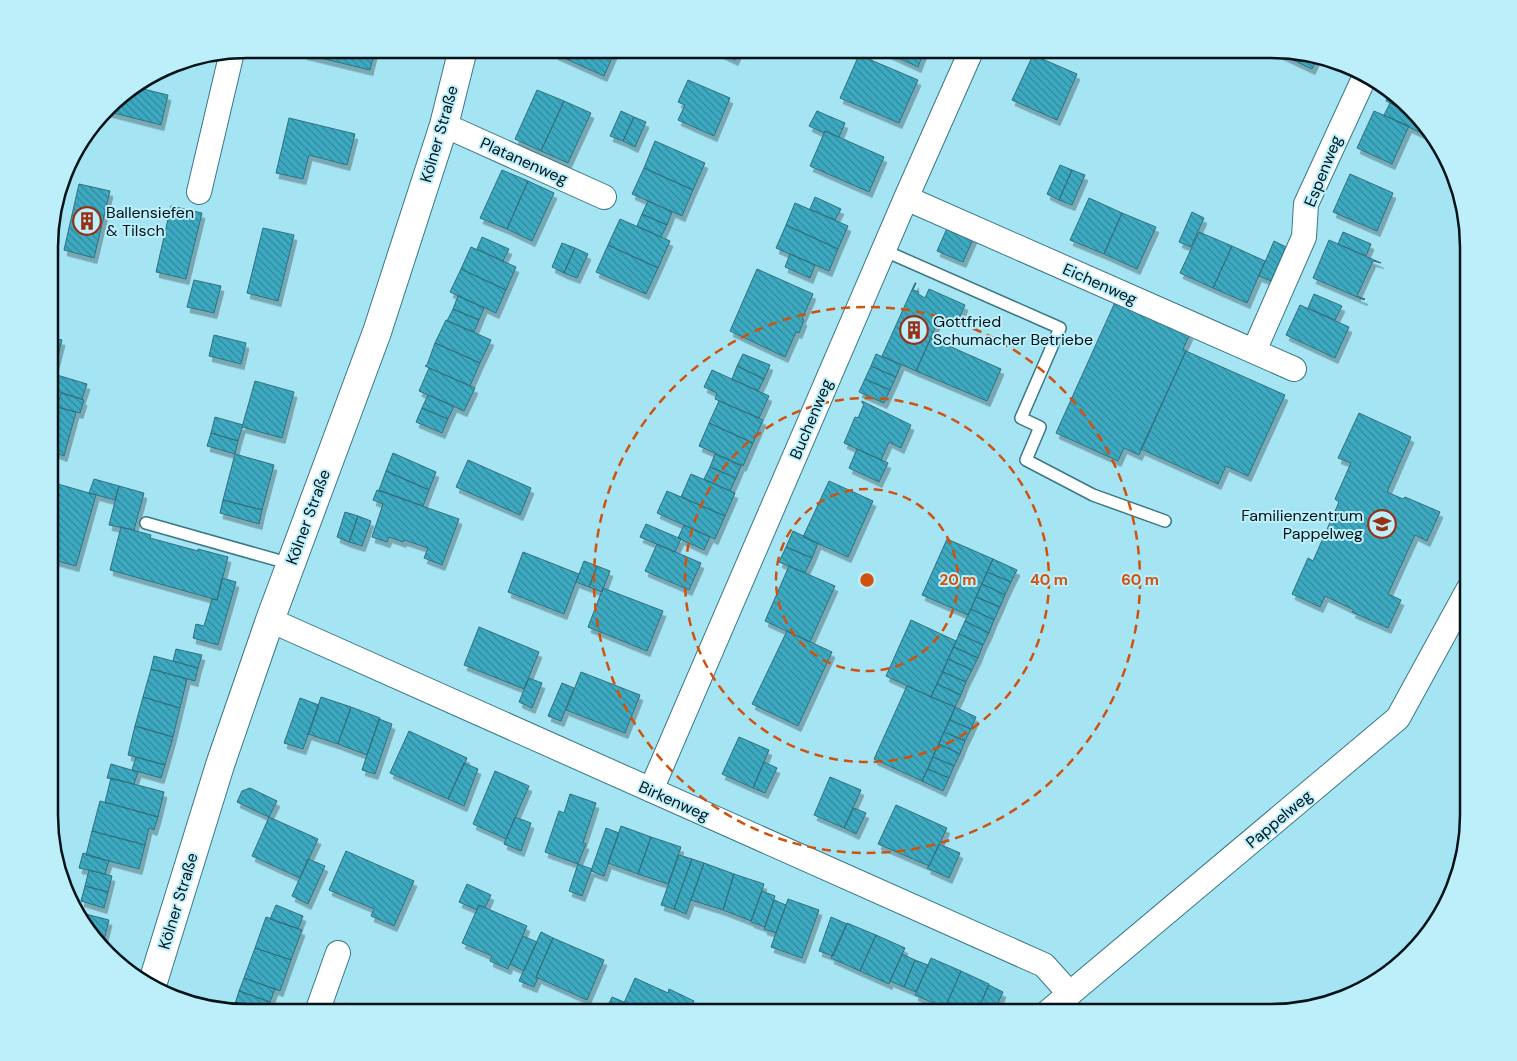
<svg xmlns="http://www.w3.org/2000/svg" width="1517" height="1061" font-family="'DM Sans',sans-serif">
<defs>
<pattern id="building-back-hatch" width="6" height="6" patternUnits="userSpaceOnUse" patternTransform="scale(1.25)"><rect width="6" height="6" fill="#3caac1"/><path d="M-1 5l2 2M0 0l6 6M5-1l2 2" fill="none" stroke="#30899c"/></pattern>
<filter id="shadow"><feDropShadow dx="3" dy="5.5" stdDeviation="0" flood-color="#0004"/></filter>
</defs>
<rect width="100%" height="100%" fill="#a5e4f3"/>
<path fill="url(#building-back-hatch)" stroke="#326f7d" filter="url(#shadow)" d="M305,49H375L370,70L304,54Z
M557,49H616L604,76L555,54Z
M712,49H740L735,60Z
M841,49H871L867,59Z
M879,49H917L924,52L918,67Z
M1282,49H1283L1318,56L1312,69L1280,54Z
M859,55L918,80L899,123L840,98Z
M1033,55L1077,74L1057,120L1012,100Z
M688,80L730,98L714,136L678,120L685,105L678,102Z
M135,87L168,95L161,125L106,111L116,98Z
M537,90L564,101L541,151L515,139Z
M1391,90L1409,112L1386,101Z
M564,101L591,113L568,163L541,151Z
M1390,103L1409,112L1423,128L1421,133L1384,115Z
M621,111L634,117L623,141L610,136Z
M817,111L845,123L839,137L825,131L824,133L809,126Z
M1374,111L1409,126L1392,164L1357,148Z
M634,117L646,122L635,147L623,141Z
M289,118L355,134L347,165L309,155L303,179L276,173Z
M825,131L884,157L869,192L810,166Z
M655,141L705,163L693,190L644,168Z
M1060,165L1072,170L1059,200L1047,194Z
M644,168L693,190L682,216L632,194Z
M502,170L528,181L507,229L480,218Z
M1072,170L1085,175L1072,205L1059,200Z
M1350,174L1393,193L1377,231L1333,212Z
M528,181L554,193L532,241L507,229Z
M79,184L110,191L94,258L64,250Z
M815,197L841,209L835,220L810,209Z
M1089,198L1122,213L1104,254L1070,240Z
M648,201L672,212L667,225L642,214Z
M795,203L848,226L838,249L786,225Z
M171,206L202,213L186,279L156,272Z
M1192,212L1204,218L1191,247L1179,242Z
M1122,213L1156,227L1137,269L1104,254Z
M642,214L667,225L661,237L637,226Z
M620,219L670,241L658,268L608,245Z
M786,225L838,249L829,271L776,248Z
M948,226L974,237L963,262L937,251Z
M263,228L294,235L278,301L247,293Z
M1199,232L1232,246L1213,288L1180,273Z
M1343,232L1371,244L1366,256L1338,244Z
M482,237L509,249L503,261L477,249Z
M1329,240L1381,263L1373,261L1357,296L1365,299L1364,300L1313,278Z
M1274,241L1286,247L1271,281L1259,276Z
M562,243L575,248L564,273L552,267Z
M608,245L658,268L646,294L596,272Z
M1232,246L1265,261L1247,303L1213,288Z
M471,247L516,267L506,290L461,269Z
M575,248L588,254L577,278L564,273Z
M790,254L815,265L810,278L785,267Z
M461,269L506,290L496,313L450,292Z
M757,269L813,294L802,319L804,320L799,333L796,332L785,357L730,331Z
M194,280L221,286L214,313L187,307Z
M915,283H916L913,290L919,292L918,294L925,298L929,289L965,305L958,321L947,317L945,322L939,319L916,371L882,356Z
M1314,294L1342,306L1335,320L1308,308Z
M458,296L484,308L479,320L453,309Z
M1116,300L1190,334L1183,349L1186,351L1139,455L1124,448L1118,461L1056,433Z
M1300,305L1349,327L1335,358L1286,335Z
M453,309L479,320L474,332L447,321Z
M446,320L491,340L480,363L435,343Z
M214,335L246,343L241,364L209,356Z
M50,337L62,340L53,375L50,374Z
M931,338L1001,369L987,401L916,371Z
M435,343L480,363L470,386L425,366L427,365Z
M1186,351L1285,395L1248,476L1226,466L1218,484L1141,449Z
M743,354L770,365L764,379L737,366Z
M876,354L901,365L896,377L871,366Z
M737,366L764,379L758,391L732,379Z
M871,366L896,377L890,390L865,379Z
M429,368L475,388L464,411L419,391Z
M712,370L769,396L759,418L715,399L717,393L704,387Z
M57,375L87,384L82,399L53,390Z
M865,379L890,390L884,403L859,392Z
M255,381L294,392L282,438L242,427Z
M61,393L84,400L80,413L57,407Z
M428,395L454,406L448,419L422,408Z
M719,401L763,420L753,443L709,423Z
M862,401L911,425L901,448L889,442L881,460L844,443L855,417L858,418L864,404L862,403Z
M50,405L76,412L64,456L51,451L53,444L50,443Z
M422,408L448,419L442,433L416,422Z
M1359,413L1411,437L1387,492L1403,499L1405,497L1440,512L1427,541L1415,535L1388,594L1401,600L1388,628L1352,612L1354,610L1325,596L1320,607L1292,594L1308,558L1313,561L1339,502L1335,499L1351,463L1338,458Z
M215,417L243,425L238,441L211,433Z
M709,423L753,443L743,466L699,446Z
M211,433L238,441L235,454L207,446Z
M857,449L888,463L879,482L849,468Z
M393,453L436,472L429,490L386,471Z
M235,454L274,465L262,510L223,500Z
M715,454L741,466L736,478L710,467Z
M468,460L531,488L520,515L456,487Z
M710,467L736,478L730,491L704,479Z
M386,471L429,490L423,506L379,490Z
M691,474L735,493L725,516L681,497Z
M94,479L119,486L115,500L89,493Z
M829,481L873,501L848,557L803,537Z
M58,484L96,495L76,566L50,559V512Z
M119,486L144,493L134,530L109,525Z
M377,490L459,519L442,565L424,558L428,548L404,540L403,542L389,537L387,542L372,537L383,504L373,500Z
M667,491L725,516L715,539L657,513Z
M223,500L262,510L259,524L220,513Z
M345,512L358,516L349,542L337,537Z
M358,516L371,521L362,546L349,542Z
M646,524L681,539L675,552L640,537Z
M684,525L710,537L704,550L678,538Z
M121,527L151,535L150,538L198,551V549L228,557L217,600L110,570Z
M793,531L818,543L812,558L786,547Z
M947,539L993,559L968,615L922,595Z
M657,544L701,563L689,590L645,571Z
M786,547L812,558L805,573L779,562Z
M523,552L579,574L564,614L508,592Z
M993,559L1017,570L1011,582L987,572Z
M584,561L597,566L589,587L576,582Z
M597,566L610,571L602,592L589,587Z
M789,566L835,586L810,642L765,621Z
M987,572L1011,582L1005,595L982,584Z
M222,578L236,582L218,645L193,638L196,624L204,626L212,599L217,600Z
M982,584L1005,595L1000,607L976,597Z
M603,588L663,611L647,651L588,627Z
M976,597L1000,607L994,620L971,609Z
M971,609L994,620L989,633L965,621Z
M911,620L956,641L931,697L886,676Z
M965,621L989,633L983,645L959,634Z
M479,627L539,652L524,689L464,665Z
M787,631L832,652L798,726L752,704Z
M959,634L983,645L978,658L954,647Z
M954,647L978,658L972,670L948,659Z
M176,649L202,655L198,668L173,661Z
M154,656L198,668L195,681L151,669Z
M948,659L972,670L966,682L943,672Z
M151,669L187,679L180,708L143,697Z
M581,672L640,695L625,733L566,710Z
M943,672L966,682L961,695L937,684Z
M529,678L542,683L532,708L519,702Z
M562,683L574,688L561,721L548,716Z
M937,684L961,695L955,707L931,697Z
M907,686L955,707L922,781L874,759Z
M143,697L180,708L173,737L135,726Z
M321,697L351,707L338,744L308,734Z
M300,698L319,705L303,749L284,743Z
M351,707L380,718L367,755L338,744Z
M955,707L976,717L971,729L950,720Z
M379,719L392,724L375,774L362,770Z
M950,720L971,729L965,741L944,732Z
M135,726L173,737L165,765L128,755Z
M409,731L467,758L448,799L390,773Z
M944,732L965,741L960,754L939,744Z
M739,737L769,750L753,788L722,774Z
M939,744L960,754L954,766L933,757Z
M136,757L165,765L161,778L132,770Z
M933,757L954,766L949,778L928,769Z
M764,762L777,768L765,793L753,788Z
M464,763L478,769L464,806L448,799Z
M111,764L138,772L134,784L107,778Z
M928,769L949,778L943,791L922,781Z
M495,771L529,786L506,839L473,824Z
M830,777L861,790L844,828L814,815Z
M111,778L164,792L158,817L105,802Z
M250,788L277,801L269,817L237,802L242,791Z
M570,794L596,803L583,843L586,844L578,864L545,852L559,811L564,813Z
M100,801L158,817L154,830L149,828L145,845L92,831Z
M896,805L947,828L929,866L878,844Z
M854,808L866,813L856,834L844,828Z
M269,817L318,839L300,878L252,856Z
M515,817L531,823L521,851L504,844Z
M621,826L651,837L638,874L608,863Z
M606,828L619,833L604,876L591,871Z
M92,831L145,845L139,869L86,855Z
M651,837L681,847L668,884L638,874Z
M939,844L960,853L949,878L927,868L929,866Z
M346,851L414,881L394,926L371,916L374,909L329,890Z
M83,853L109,861L105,874L79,868Z
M679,855L692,859L674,909L661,905Z
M308,859L325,866L308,904L292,896Z
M692,859L704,863L686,914L674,909Z
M704,863L734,874L723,910L691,900Z
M578,864L592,869L582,896L569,891Z
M89,870L112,876L108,892L85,886Z
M734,874L764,884L751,921L723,910Z
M467,884L491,895L485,908L479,905L477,910L459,902Z
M85,886L108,892L104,908L81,901Z
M762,891L775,896L765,927L751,922Z
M788,899L819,910L802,958L771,947Z
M774,900L786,905L776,933L764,929Z
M276,905L303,916L298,929L270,919Z
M479,905L527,926L508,969L490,961L492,956L462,943Z
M74,911L109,920L103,944L75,913Z
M266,917L302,930L291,960L255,948Z
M831,917L847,924L833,956L819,951Z
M847,923L876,935L860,971L831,958Z
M541,932L553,938L536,977L538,978L534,987L519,981Z
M876,935L905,948L889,984L860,971Z
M523,936L537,942L524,971L510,964Z
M553,938L604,960L587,1000L536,977Z
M255,948L291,960L280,991L244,978Z
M902,954L915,960L904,987L890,981Z
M931,958L961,971L945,1008L915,995Z
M915,960L928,965L916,992L904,987Z
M961,971L989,984L977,1012H954L945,1008Z
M244,978L275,989L270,1002L239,991Z
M635,978L668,993L669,989L694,1001L689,1012H620Z
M989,985L1003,992L994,1012H984L978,1009Z
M239,991L270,1002L266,1012H257L235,1004Z
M612,997L624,1002L620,1012H605Z
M345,1003L359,1009L358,1012H342Z
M235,1004L257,1012L232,1011Z"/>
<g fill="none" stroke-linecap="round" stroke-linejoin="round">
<defs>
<path id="lane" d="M883,250L1060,328L1021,418L1040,427L1026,460L1093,495L1165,521
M146,523L291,564"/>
<path id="street" d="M444,125L604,197
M199,192L232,52
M906,198L1294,369
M1254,351L1304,237L1306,204L1365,76
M270,620L1044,965L1070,994
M651,790L906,198L972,49
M317,1012L338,953
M1048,1012L1398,718L1468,590"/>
<path id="secondary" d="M152,985L220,765L270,620L377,332L444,125L463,49"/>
</defs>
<use href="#lane" stroke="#3b7886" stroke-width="14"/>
<use href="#street" stroke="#3b7886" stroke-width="26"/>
<use href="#secondary" stroke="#3b7886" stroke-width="30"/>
<use href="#lane" stroke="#fff" stroke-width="11"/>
<use href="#street" stroke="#fff" stroke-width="24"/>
<use href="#secondary" stroke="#fff" stroke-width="28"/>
</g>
<g fill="none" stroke="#d1520d" stroke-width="2.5" stroke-dasharray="9 6">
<circle cx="867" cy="580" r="91"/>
<circle cx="867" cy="580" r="182"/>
<circle cx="867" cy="580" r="273"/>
</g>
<defs>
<symbol id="building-ring" viewBox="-11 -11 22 22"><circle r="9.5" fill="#bdeffb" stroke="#983016" stroke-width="1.5"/><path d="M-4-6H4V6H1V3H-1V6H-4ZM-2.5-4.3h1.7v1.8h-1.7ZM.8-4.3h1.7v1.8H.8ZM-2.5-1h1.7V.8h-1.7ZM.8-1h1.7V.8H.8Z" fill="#983016"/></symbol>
<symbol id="school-ring" viewBox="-11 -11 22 22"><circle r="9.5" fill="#bdeffb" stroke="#983016" stroke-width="1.5"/><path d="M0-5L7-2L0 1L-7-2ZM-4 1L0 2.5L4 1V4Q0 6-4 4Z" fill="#983016"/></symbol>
</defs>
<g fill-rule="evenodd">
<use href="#building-ring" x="71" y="205" width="32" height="32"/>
<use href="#building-ring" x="898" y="314" width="32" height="32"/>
<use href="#school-ring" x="1366" y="508" width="32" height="32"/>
</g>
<g text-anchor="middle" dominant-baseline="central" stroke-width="4" stroke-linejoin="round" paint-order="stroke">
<g font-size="16" fill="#001319" stroke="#bdeffb">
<text transform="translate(439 134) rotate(-74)">Kölner Straße</text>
<text transform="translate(524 161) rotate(24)">Platanenweg</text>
<text transform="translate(1323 171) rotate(-68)">Espenweg</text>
<text transform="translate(1100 284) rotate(24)">Eichenweg</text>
<text transform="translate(811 419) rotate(-67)">Buchenweg</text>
<text transform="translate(308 517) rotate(-70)">Kölner Straße</text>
<text transform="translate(674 801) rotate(24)">Birkenweg</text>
<text transform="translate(1279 819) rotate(-40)">Pappelweg</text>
<text transform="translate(178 901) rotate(-73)">Kölner Straße</text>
</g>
<g font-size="16" fill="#001319" stroke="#bdeffb" text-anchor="start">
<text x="106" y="212">Ballensiefen<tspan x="106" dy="18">&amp; Tilsch</tspan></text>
<text x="933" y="321">Gottfried<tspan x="933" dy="18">Schumacher Betriebe</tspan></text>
<text x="1363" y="515" text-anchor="end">Familienzentrum<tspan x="1363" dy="18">Pappelweg</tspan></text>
</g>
</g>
<path d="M0 0H1517V1061H0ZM247 58H1271A189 189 0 0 1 1460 247V815A189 189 0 0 1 1271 1004H247A189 189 0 0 1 58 815V247A189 189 0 0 1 247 58Z" fill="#bdeffb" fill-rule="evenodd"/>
<path fill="none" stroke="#001319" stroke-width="2.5" d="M247 58H1271A189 189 0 0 1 1460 247V815A189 189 0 0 1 1271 1004H247A189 189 0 0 1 58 815V247A189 189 0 0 1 247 58Z"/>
<circle cx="867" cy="580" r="8" fill="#d1520d" stroke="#bdeffb" stroke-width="2.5"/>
<g font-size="15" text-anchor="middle" font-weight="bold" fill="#d1520d" stroke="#bdeffb" stroke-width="4" stroke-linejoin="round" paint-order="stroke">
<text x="958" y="585">20 m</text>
<text x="1049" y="585">40 m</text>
<text x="1140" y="585">60 m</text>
</g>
</svg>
